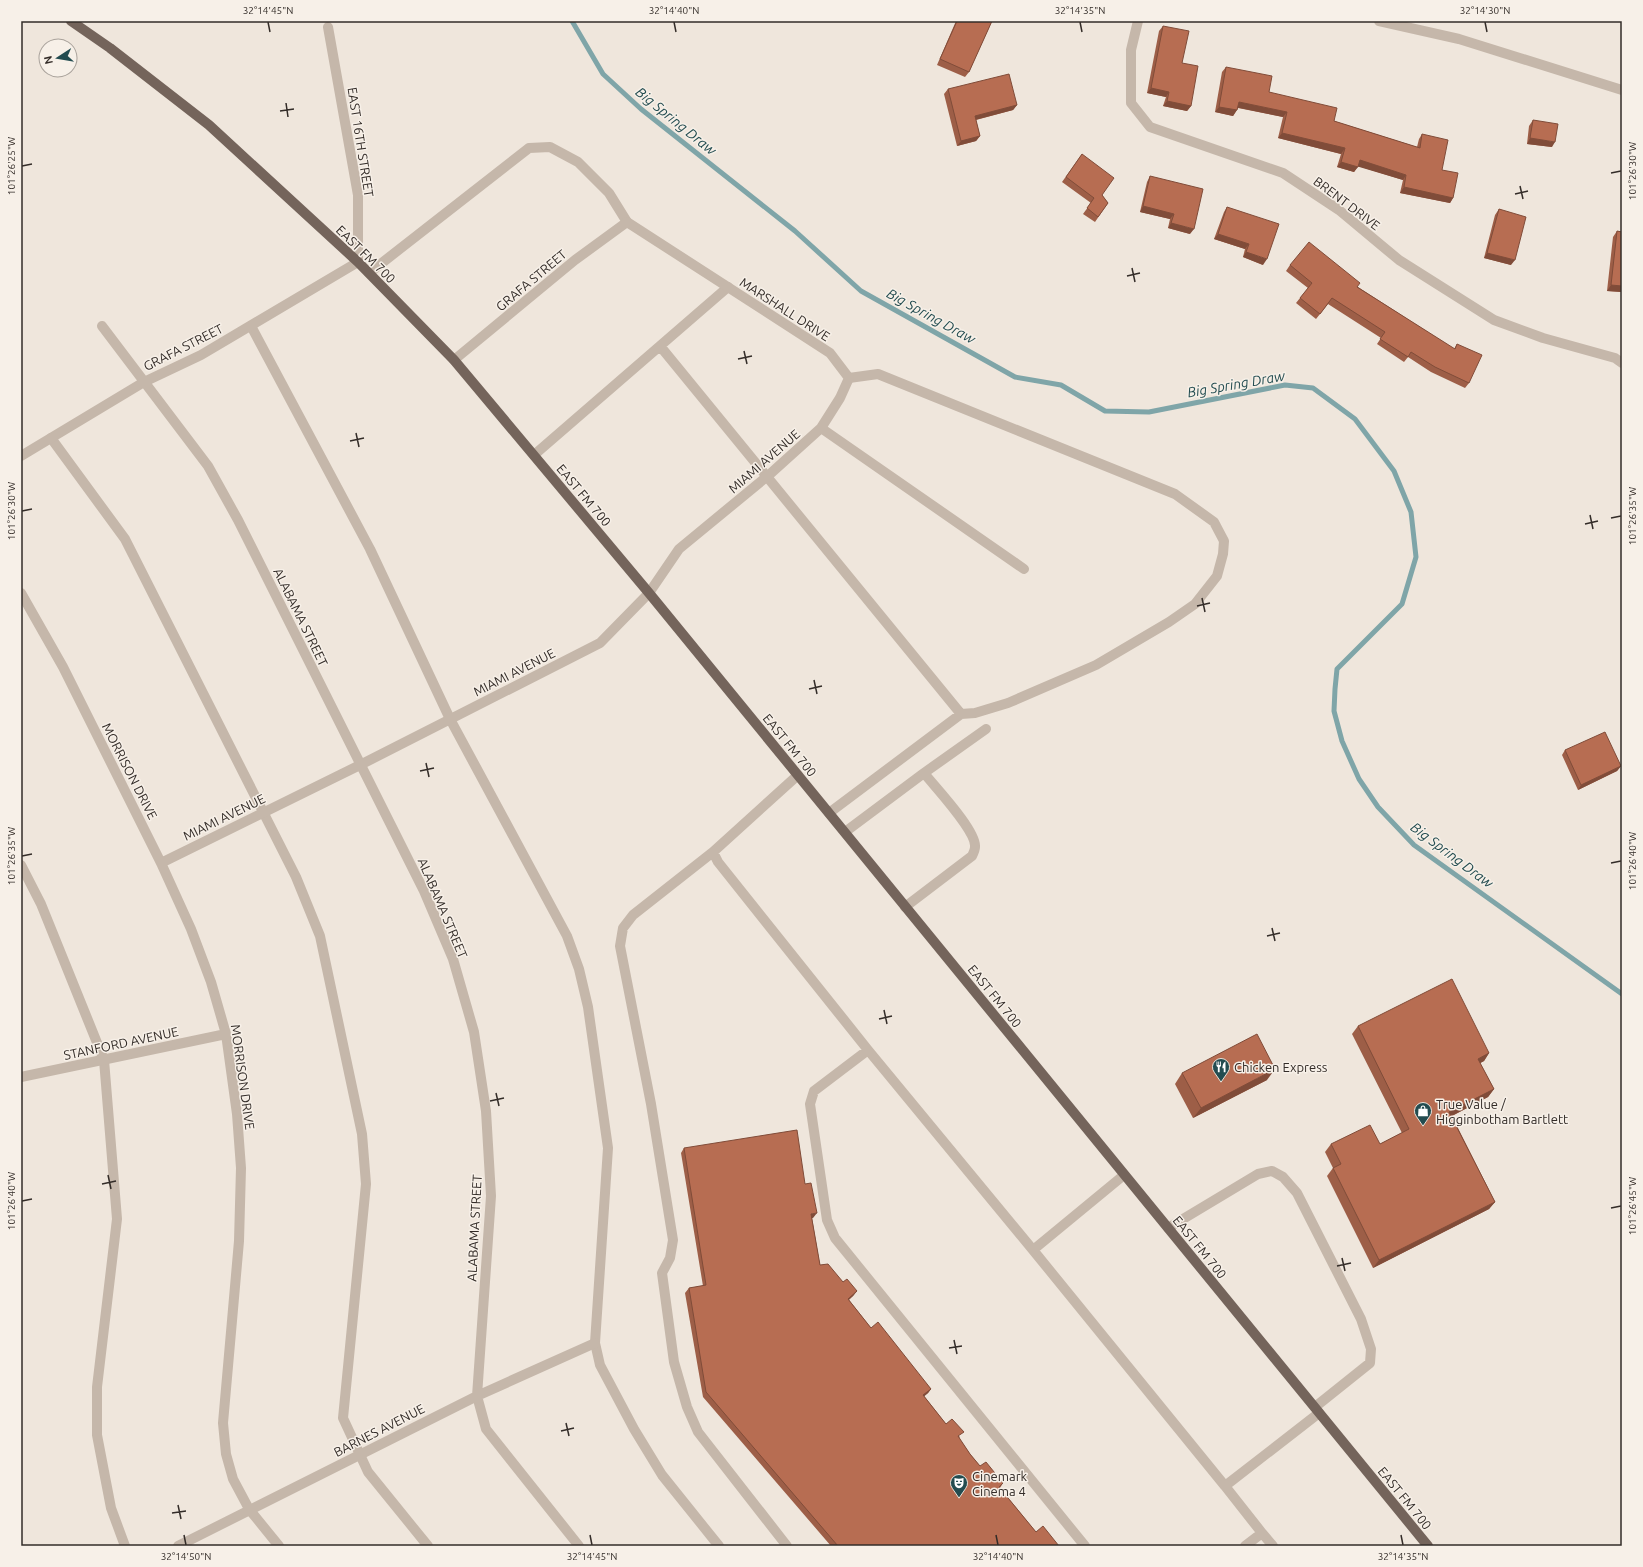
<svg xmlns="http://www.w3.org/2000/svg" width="1643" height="1567" font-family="Ubuntu,sans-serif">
<rect width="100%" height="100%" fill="#efe6dc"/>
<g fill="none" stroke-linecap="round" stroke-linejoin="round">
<path stroke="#7fa5a8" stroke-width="5" d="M572,21L603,74L641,109L795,231L861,291L1015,377L1061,385L1105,411L1149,412L1285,385L1313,388L1355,419L1394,471L1411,512L1416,557L1402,604L1337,669L1335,689L1334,711L1342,741L1359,779L1378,807L1414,845L1622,994"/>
<path stroke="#c5b7aa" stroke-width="10" d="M1379,21L1459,39L1622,90
M369,273L529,148L550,147L578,162L609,193L627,222
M251,326L370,549L450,719L567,936L579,969L588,1007L608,1148L595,1343L600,1365L634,1429L662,1475L719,1546
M660,346L961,714L975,713L1008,703L1096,665L1169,622L1195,604L1217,576L1223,554L1224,541L1214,522L1175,494L878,374L849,378
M51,438L125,539L296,877L320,936L362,1134L366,1184L343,1418L368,1472L428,1546
M534,455L728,287
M924,773L986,729
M798,775L713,852L718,862L868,1050L1033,1250
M829,813L961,714
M845,832L924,773C935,787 977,831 975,847C975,850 973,854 972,856L905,907
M713,852L633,915L623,928L620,946L651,1104L673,1240L670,1258L662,1273L674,1362L687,1407L698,1432L787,1546
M21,865L41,904L104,1060L117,1219L97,1387V1435L111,1508L125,1546
M868,1050L814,1091L810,1104L827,1220L835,1238L1085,1546
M1124,1175L1033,1250L1225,1486L1319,1413
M1168,1228L1258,1174L1272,1171L1283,1177L1297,1193L1361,1319L1371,1349L1370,1363L1315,1407
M1225,1486L1262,1533L1245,1546
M1262,1533L1273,1546"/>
<path stroke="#c5b7aa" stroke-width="10" d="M1138,21L1131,50V103L1150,127L1283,173L1339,210L1399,260L1494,320L1543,338L1615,358L1622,363
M102,326L208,466L238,520L424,891L453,959L474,1032L486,1111L491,1196L477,1396L486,1429L579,1546
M454,360L575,260L627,222L830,353L849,378L840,398L821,428L1024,569
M21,456L144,382L201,355L358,262V195L328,27
M21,593L63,667L161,863L191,929L211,982L226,1034L237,1114L241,1168L239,1241L223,1423L226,1454L233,1479L249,1509L279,1546
M161,863L360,765L600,643L649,593L679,549L770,474L821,428
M21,1077L226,1034
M178,1546L477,1396L595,1343"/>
<path stroke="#74645b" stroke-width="10" d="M71,21L110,48L209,125L358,262L454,360L649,593L1428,1546"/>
</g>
<path fill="#9d5e47" d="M956,21H992L969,72L965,77L937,65Z
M1163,26L1182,63L1191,106L1187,111L1163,106L1166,97L1147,93L1159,31Z
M1226,67L1269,92L1334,121L1417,147L1419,139L1422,134L1442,170L1453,198L1450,203L1400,193L1403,180L1358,166L1354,172L1337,167L1341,154L1278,138L1283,117L1238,108L1233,116L1215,112L1222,72Z
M948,89L1017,105L1013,110L976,120L980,136L976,141L957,146L944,94Z
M1533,120L1552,147L1527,144L1529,126Z
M1082,154L1102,195L1108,203L1095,222L1083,214L1091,203L1062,182Z
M1150,176L1190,234L1168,228L1170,219L1140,212L1147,182Z
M1227,207L1263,265L1243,257L1245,249L1214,239L1224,212Z
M1499,209L1511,265L1484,258L1495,215Z
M1617,231L1622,232V292L1607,291L1613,237Z
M1290,265L1358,287L1454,349L1457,344L1469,383L1465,388L1431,372L1408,357L1404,362L1377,344L1381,338L1328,304L1316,319L1296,303L1308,288L1286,271Z
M1565,750L1621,766L1617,771L1578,790L1562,755Z
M1358,1026L1489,1053L1484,1061L1480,1063L1494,1089L1488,1097L1452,1116L1495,1202L1489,1209L1373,1268L1327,1176L1333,1168L1325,1152L1331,1144H1380L1402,1133L1352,1034Z
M1182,1073L1267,1080L1193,1118L1175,1084Z
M684,1148L805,1184L813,1218H812L820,1265L843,1282L857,1291L853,1296L849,1300L871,1328L931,1389L928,1393L924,1396L946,1424L960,1437L959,1438L970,1454L980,1466L1003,1483L1000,1488L1036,1532L1059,1546H831L703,1397L685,1293L689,1288L703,1286L681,1153Z"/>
<path fill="#804c39" d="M1151,88L1169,92L1166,97L1147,93Z
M1167,101L1191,106L1187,111L1163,106Z
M1239,102L1287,112L1283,117L1235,107Z
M1017,105L1013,110L971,121L975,116Z
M1219,107L1237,110L1233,116L1215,112Z
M1282,133L1345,148L1341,154L1278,138Z
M980,136L976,141L957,146L961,141Z
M1530,138L1555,142L1552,147L1527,144Z
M1360,160L1406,175L1403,180L1356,166Z
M1341,162L1358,167L1354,172L1337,167Z
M1404,187L1453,198L1450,203L1400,193Z
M1143,206L1174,214L1170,219L1140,212Z
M1171,223L1194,229L1190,234L1168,228Z
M1218,234L1249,244L1245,249L1214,239Z
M1246,252L1267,259L1263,265L1243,257Z
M1487,253L1515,260L1511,265L1484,258Z
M1611,285L1622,286V292L1607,291Z
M1621,766L1617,771L1578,790L1581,785Z
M1489,1053L1484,1061L1473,1067L1478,1059Z
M1275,1069L1267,1080L1193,1118L1201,1108Z
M1494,1089L1488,1097L1444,1120L1449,1112Z
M1495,1202L1489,1209L1373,1268L1379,1260Z
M817,1213L813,1218L808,1219L811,1214Z
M857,1291L853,1296L844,1303L848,1299Z
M931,1389L928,1393L920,1400L923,1395Z"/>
<path fill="#b76d52" stroke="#804c39" d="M957,21H992L969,72L940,59Z
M1163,26L1189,31L1182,63L1198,66L1191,106L1167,101L1169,92L1151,88Z
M1226,67L1272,76L1269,92L1337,108L1334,121L1420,148L1422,134L1448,140L1442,170L1458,173L1453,198L1404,187L1406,175L1360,160L1358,167L1341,162L1345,148L1282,133L1287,112L1239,102L1237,110L1219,107Z
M1009,74L1017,105L975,116L980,136L961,141L948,89Z
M1533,120L1558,124L1555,142L1530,138Z
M1082,154L1114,178L1102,195L1108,203L1098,217L1087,208L1094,198L1066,177Z
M1150,176L1203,189L1194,229L1171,223L1174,214L1143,206Z
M1227,207L1279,224L1267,259L1246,252L1249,244L1218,234Z
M1499,209L1526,217L1515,260L1487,253Z
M1617,231L1622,232V286L1611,285Z
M1309,242L1360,283L1357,287L1455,349L1457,344L1482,355L1469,383L1435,367L1411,352L1408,357L1380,339L1385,332L1332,298L1320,314L1300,298L1312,283L1290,265Z
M1605,732L1621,766L1581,785L1565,750Z
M1452,979L1489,1053L1478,1059L1494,1089L1449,1112L1495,1202L1379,1260L1333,1168L1341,1164L1331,1144L1370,1125L1380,1144L1409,1129L1358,1026Z
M1257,1034L1275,1069L1201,1108L1182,1073Z
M797,1130L805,1184L811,1183L817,1213L811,1214L820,1265L828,1264L843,1282L847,1279L857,1291L848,1299L871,1328L878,1322L931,1389L923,1395L946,1424L952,1419L964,1432L958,1436L970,1454L980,1466L986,1462L1003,1483L999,1487L1036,1532L1043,1526L1059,1546H838L706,1392L689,1288L706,1285L684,1148Z"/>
<path fill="none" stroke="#332c28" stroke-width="1.5" d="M268,22L270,32M674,22L676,32M1080,22L1082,32M1485,22L1487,32M286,103L288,117M280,111L294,109M22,166L32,164M1611,173L1621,171M1520,186L1523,199M1515,194L1528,191M1132,268L1135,282M1127,276L1140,273M744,351L747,364M738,359L752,356M356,433L359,447M350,441L364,438M22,511L32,509M1590,515L1593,529M1611,518L1621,516M1585,524L1598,521M1202,598L1205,612M1197,606L1210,603M814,680L817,694M809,689L822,686M426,763L429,777M420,771L434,768M22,856L32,854M1611,863L1621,861M1272,928L1275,941M1267,936L1280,933M884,1010L887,1024M879,1019L892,1016M496,1093L499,1106M490,1101L504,1098M108,1175L111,1189M102,1184L116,1181M22,1201L32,1199M1611,1208L1621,1206M1342,1258L1345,1271M1337,1266L1351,1263M954,1340L957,1354M949,1348L962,1346M566,1423L569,1436M561,1431L574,1428M178,1505L181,1519M172,1513L186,1511M184,1535L186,1545M590,1535L592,1545M996,1535L998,1545M1401,1535L1403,1545"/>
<defs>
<symbol id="restaurant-pin" viewBox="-11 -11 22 30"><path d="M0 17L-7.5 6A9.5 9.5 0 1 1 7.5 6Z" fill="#234c50" stroke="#f7f0e8"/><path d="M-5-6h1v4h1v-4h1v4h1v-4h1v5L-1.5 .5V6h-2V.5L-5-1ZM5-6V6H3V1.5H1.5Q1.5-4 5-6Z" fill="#fff"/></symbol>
<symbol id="shop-pin" viewBox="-11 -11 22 30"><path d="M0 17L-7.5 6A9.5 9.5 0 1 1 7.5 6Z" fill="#234c50" stroke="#f7f0e8"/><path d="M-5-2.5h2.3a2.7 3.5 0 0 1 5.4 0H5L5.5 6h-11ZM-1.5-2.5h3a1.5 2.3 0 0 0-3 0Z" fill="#fff"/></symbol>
<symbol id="theatre-pin" viewBox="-11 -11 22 30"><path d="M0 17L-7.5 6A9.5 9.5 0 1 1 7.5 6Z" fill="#234c50" stroke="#f7f0e8"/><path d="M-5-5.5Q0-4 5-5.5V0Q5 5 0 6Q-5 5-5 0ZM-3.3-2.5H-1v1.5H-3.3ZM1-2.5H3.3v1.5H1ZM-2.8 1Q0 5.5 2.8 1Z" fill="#fff"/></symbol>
</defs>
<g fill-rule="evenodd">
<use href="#restaurant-pin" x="1211" y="1057" width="20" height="27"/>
<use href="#shop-pin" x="1413" y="1101" width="20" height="27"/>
<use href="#theatre-pin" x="949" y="1473" width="20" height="27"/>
</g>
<g text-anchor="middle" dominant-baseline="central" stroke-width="3" stroke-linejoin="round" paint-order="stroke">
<g font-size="13" fill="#332c28" stroke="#f7f0e8">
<text transform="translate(361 142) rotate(81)">EAST 16TH STREET</text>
<text transform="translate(1347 203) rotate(37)">BRENT DRIVE</text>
<text transform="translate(366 254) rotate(44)">EAST FM 700</text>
<text transform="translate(531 280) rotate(-40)">GRAFA STREET</text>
<text transform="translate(785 309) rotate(33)">MARSHALL DRIVE</text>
<text transform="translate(183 347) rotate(-27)">GRAFA STREET</text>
<text transform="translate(764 461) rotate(-41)">MIAMI AVENUE</text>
<text transform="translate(584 495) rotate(50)">EAST FM 700</text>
<text transform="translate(301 617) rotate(64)">ALABAMA STREET</text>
<text transform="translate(514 672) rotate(-27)">MIAMI AVENUE</text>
<text transform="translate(790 745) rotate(51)">EAST FM 700</text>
<text transform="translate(130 771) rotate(63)">MORRISON DRIVE</text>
<text transform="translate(224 817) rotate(-26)">MIAMI AVENUE</text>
<text transform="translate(443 908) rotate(67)">ALABAMA STREET</text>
<text transform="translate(995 996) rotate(51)">EAST FM 700</text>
<text transform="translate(121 1043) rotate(-12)">STANFORD AVENUE</text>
<text transform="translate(243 1077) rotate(82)">MORRISON DRIVE</text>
<text transform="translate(474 1228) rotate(-87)">ALABAMA STREET</text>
<text transform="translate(1200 1247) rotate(51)">EAST FM 700</text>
<text transform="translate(379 1430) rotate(-27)">BARNES AVENUE</text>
<text transform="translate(1405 1498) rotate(51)">EAST FM 700</text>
</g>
<g font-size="13" fill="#332c28" stroke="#f7f0e8" text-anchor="start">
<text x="1234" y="1067">Chicken Express</text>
<text x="1436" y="1104">True Value /<tspan x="1436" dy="15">Higginbotham Bartlett</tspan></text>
<text x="972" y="1476">Cinemark<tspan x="972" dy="15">Cinema 4</tspan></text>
</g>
<g font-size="14" font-style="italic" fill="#234c50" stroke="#f7f0e8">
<text transform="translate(676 121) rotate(39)">Big Spring Draw</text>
<text transform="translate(931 316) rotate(29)">Big Spring Draw</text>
<text transform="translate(1236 384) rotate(-10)">Big Spring Draw</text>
<text transform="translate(1452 855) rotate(37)">Big Spring Draw</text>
</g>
</g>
<rect width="1643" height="1567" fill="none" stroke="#f7f0e8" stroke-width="44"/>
<g transform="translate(58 58) rotate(258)"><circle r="19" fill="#f7f0e8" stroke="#a9a29b"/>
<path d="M0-3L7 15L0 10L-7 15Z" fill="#234c50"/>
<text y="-6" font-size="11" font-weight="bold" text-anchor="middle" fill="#332c28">N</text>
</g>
<rect x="22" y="22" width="1599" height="1523" fill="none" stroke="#332c28" stroke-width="1.5"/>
<g font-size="10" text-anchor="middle" fill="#332c28">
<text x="268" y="14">32°14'45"N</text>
<text x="674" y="14">32°14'40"N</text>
<text x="1080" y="14">32°14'35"N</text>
<text x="1485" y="14">32°14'30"N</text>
<text transform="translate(11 166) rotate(-90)" y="4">101°26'25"W</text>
<text transform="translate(1632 171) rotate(-90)" y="4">101°26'30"W</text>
<text transform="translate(11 511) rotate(-90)" y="4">101°26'30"W</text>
<text transform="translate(1632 516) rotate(-90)" y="4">101°26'35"W</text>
<text transform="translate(11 856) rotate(-90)" y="4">101°26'35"W</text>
<text transform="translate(1632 861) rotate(-90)" y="4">101°26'40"W</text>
<text transform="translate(11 1201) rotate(-90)" y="4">101°26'40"W</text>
<text transform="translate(1632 1206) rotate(-90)" y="4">101°26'45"W</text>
<text x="186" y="1560">32°14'50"N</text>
<text x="592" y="1560">32°14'45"N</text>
<text x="998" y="1560">32°14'40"N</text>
<text x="1403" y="1560">32°14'35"N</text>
</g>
</svg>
